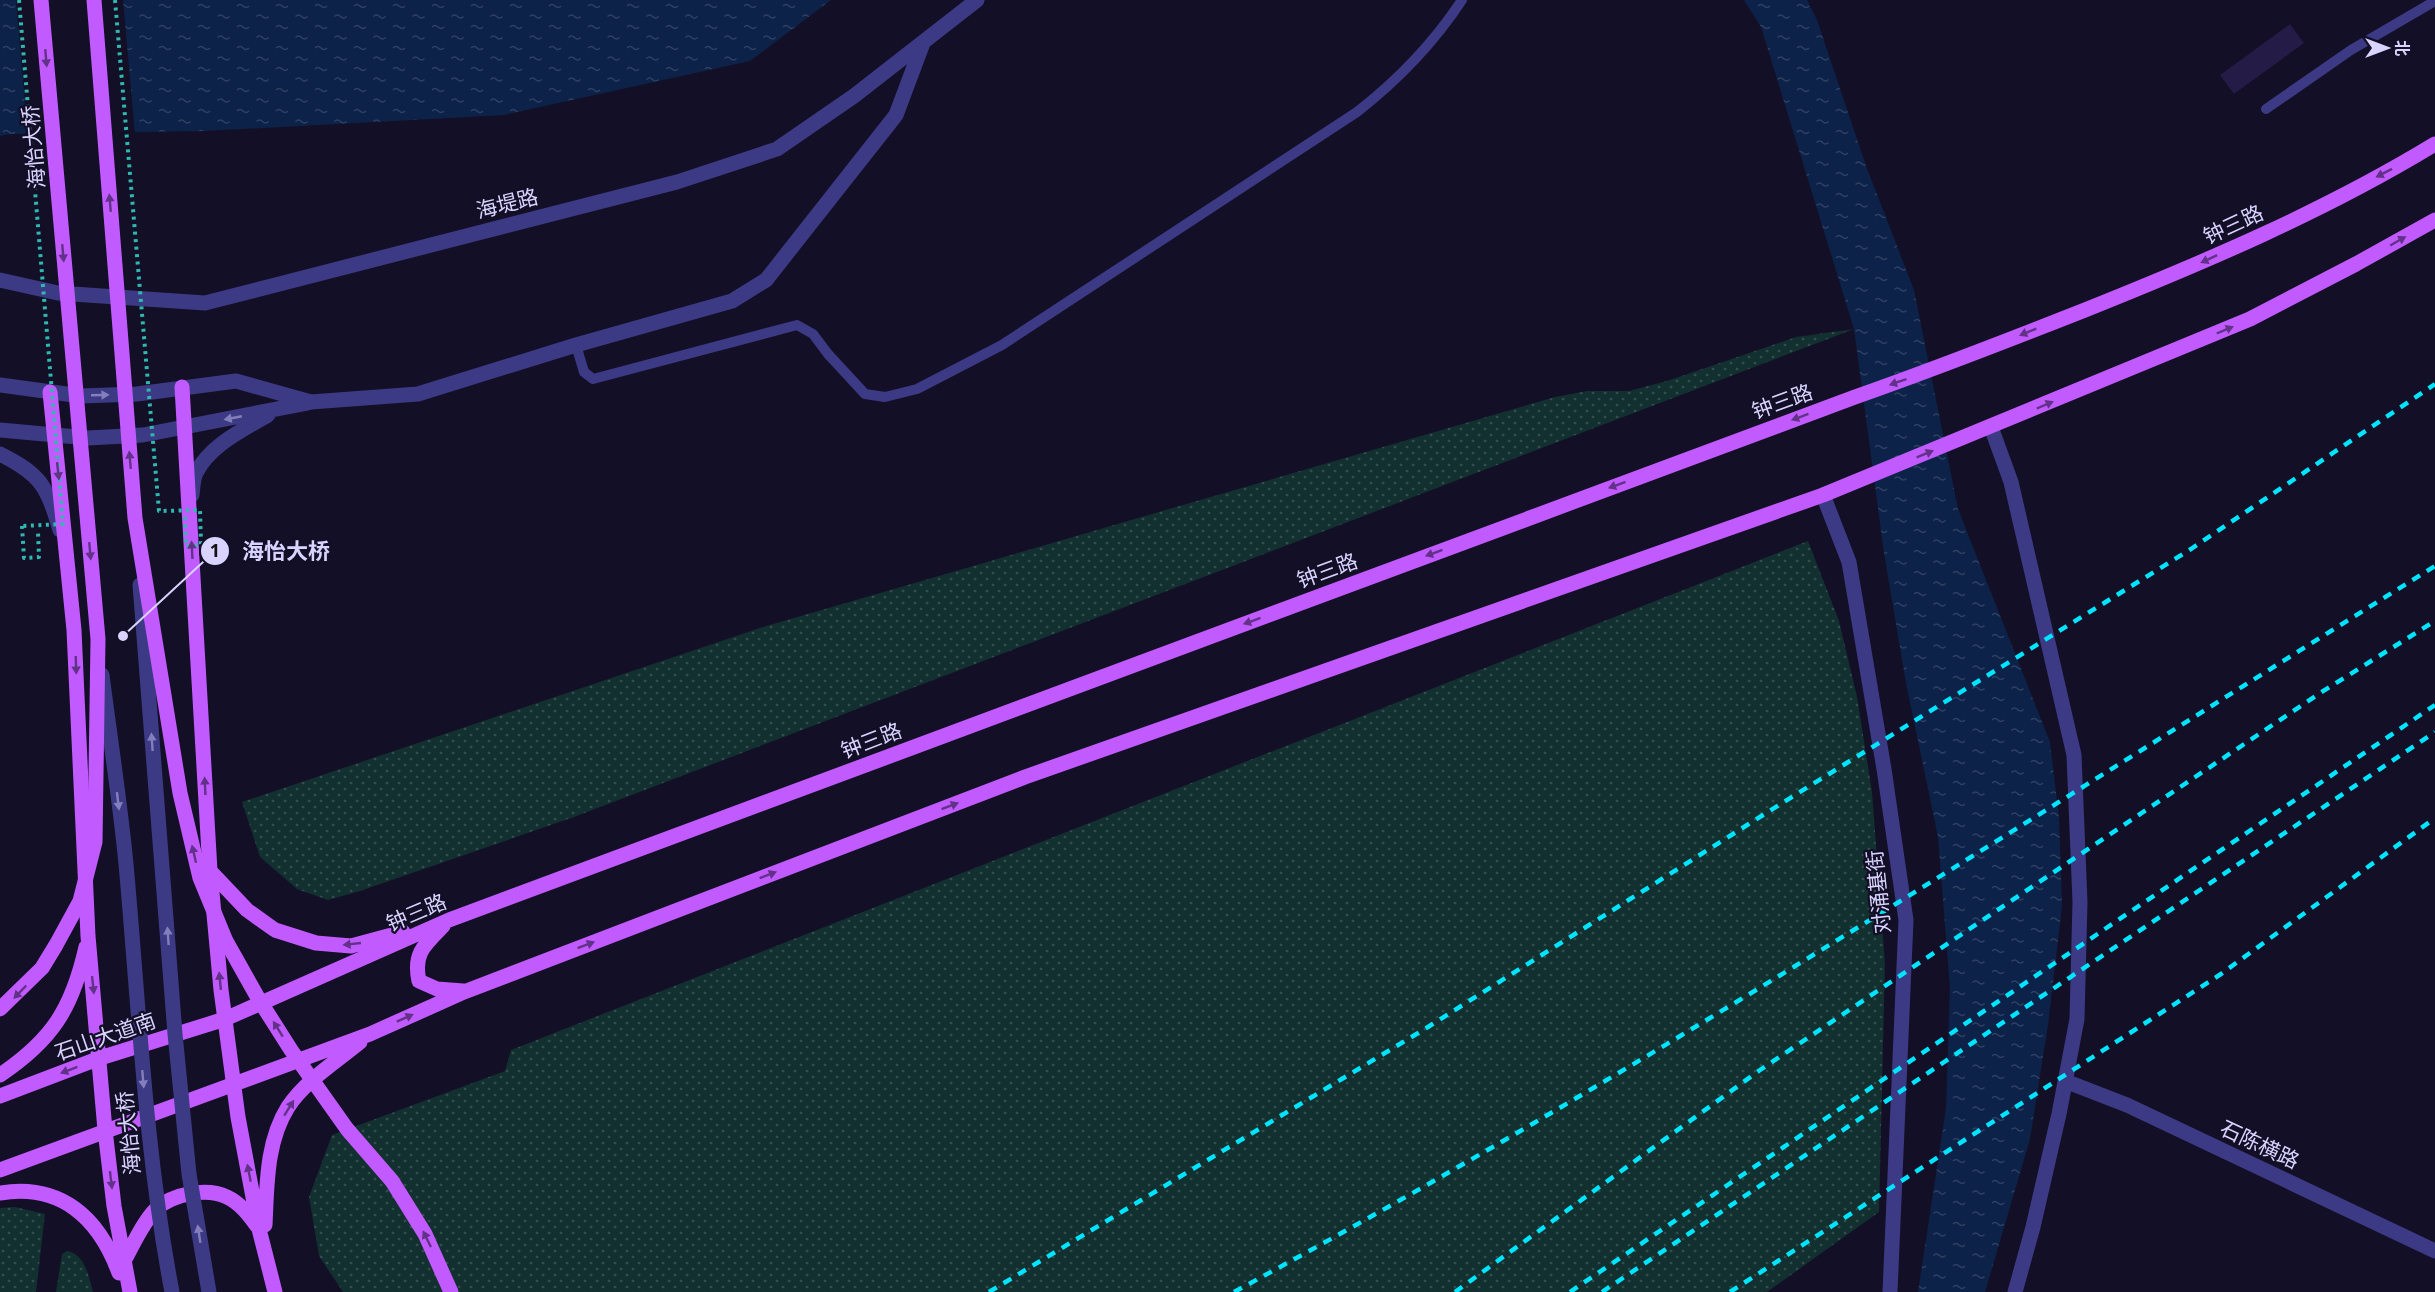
<svg xmlns="http://www.w3.org/2000/svg" width="2435" height="1292" font-family="'Noto Sans','Noto Sans SC',sans-serif">
<defs>
<pattern id="grass-dots" width="8" height="8" patternUnits="userSpaceOnUse" patternTransform="scale(1.5)"><rect width="8" height="8" fill="#12302f"/><path d="M2 2h.1M6 6h.1" fill="none" stroke="#344d4e" stroke-width="1.8" stroke-linecap="round"/></pattern>
<pattern id="water-ripples" width="26" height="14" patternUnits="userSpaceOnUse" patternTransform="scale(1.5)"><rect width="26" height="14" fill="#0c2248"/><path d="M2 4q2-2 4 0t4 0M15 11q2-2 4 0t4 0" fill="none" stroke="#2f4163"/></pattern>
</defs>
<rect width="100%" height="100%" fill="#130f26"/>
<path fill="url(#grass-dots)" d="M1854,329L574,817L360,891L328,900L297,889L260,857L242,802L763,627L1555,397L1587,391H1629L1667,381L1796,337Z
M1808,541L1839,621L1857,697L1872,792L1885,964L1879,1212L1767,1292H343L319,1256L309,1197L332,1135L505,1071L511,1050Z
M15,1207L45,1214L36,1292H0V1208Z
M67,1251C85,1254 89,1277 93,1292H56L62,1254Z"/>
<path fill="url(#water-ripples)" d="M0,0H831L750,61L504,115L205,131L10,134L0,136Z
M1744,0H1807L1817,20L1866,166L1914,290L1958,509L2050,742L2059,818L2062,906L2048,1025L2030,1139L1985,1292H1918L1946,1108L1950,988L1938,837L1906,683L1884,553L1854,329L1761,27Z"/>
<path fill="#130f26" d="M16,0H123L135,135L28,137Z"/>
<path fill="#241b47" d="M2290,24L2304,43L2234,94L2220,75Z"/>
<g fill="none" stroke-linecap="round" stroke-linejoin="round">
<path stroke="#2fb8b0" stroke-width="4" stroke-dasharray="3 4.5" stroke-linecap="butt" d="M22,526L24,558L39,557L38,532"/>
<path stroke="#3d3a85" stroke-width="10" d="M2266,109L2351,50L2435,1
M576,345L584,372L593,379L797,325L813,334L828,354L865,394L885,397L917,389L1002,345L1357,112C1398,80 1433,44 1462,0"/>
<path stroke="#3d3a85" stroke-width="15" d="M0,280L58,293L205,303L677,182L777,149L854,96L977,0
M311,402L418,394L576,345L732,301L766,280L896,115L923,43
M1991,427L2011,482L2074,755L2080,902L2077,1019L2059,1114L2033,1227L2015,1292
M1823,495L1849,562L1884,769L1906,920L1890,1292
M2065,1081L2127,1105L2435,1251"/>
<path stroke="#3d3a85" stroke-width="15" d="M0,385L81,396L137,394L236,381L311,402
M0,430L88,438L143,435L308,403
M0,454C42,475 47,487 60,530
M192,495C193,488 193,479 196,473C210,445 243,430 268,415"/>
<path stroke="#c25bff" stroke-width="15" d="M182,387L210,871L221,990L238,1117L259,1229L275,1292
M50,392L74,630L88,936L105,1130L114,1206L130,1292
M210,871L247,910L275,930L316,943L351,946L403,932
M443,926C424,945 413,954 419,981L437,989L463,991
M0,1075C52,1040 72,1009 86,947
M0,1096L100,1058L225,1019L449,920L1855,397C1932,370 2009,340 2085,310C2205,262 2325,211 2435,144
M0,1170L370,1034L464,992L1025,777L1823,495L2250,319L2356,264L2435,220
M0,1193C61,1183 99,1218 119,1273
M265,1225C267,1186 266,1142 288,1107C305,1081 336,1062 360,1042
M124,1261C133,1245 143,1222 156,1209C173,1194 206,1187 227,1197C240,1203 249,1215 257,1226"/>
<path stroke="#00e5ff" stroke-width="4.5" stroke-dasharray="9 8" stroke-linecap="butt" d="M989,1292L1428,1027L1763,815L2191,549L2435,384
M1234,1292C1646,1070 2038,813 2435,566
M1455,1292L1760,1070L2320,693L2435,621
M1570,1292L2435,705
M1602,1292L2435,732
M1730,1292L2221,974L2435,818"/>
<path stroke="#2fb8b0" stroke-width="4" stroke-dasharray="3 4.5" stroke-linecap="butt" d="M19,0L63,524L22,526
M115,0L159,511L200,510L201,545L186,546L185,516"/>
<path stroke="#3d3a85" stroke-width="15" d="M140,585L175,1034L189,1174L209,1292
M102,675C110,738 120,801 126,864C139,1007 145,1151 172,1292"/>
<path stroke="#c25bff" stroke-width="15" d="M94,0L135,518L180,793L200,878L226,941L258,998L291,1050L347,1129L392,1181L425,1234L451,1292
M0,1009L42,968L56,945L80,901L95,842L98,639L41,0"/>
</g>
<defs><path id="oneway-solid" d="M-6-.8H1V-3.2L6.5 0L1 3.2V.8H-6Z" transform="scale(1.5)"/></defs>
<g fill="#623188">
<use href="#oneway-solid" transform="translate(46 58) rotate(85)"/>
<use href="#oneway-solid" transform="translate(2384 173) rotate(153)"/>
<use href="#oneway-solid" transform="translate(110 203) rotate(-95)"/>
<use href="#oneway-solid" transform="translate(2398 241) rotate(-30)"/>
<use href="#oneway-solid" transform="translate(63 253) rotate(85)"/>
<use href="#oneway-solid" transform="translate(2209 259) rotate(155)"/>
<use href="#oneway-solid" transform="translate(2225 330) rotate(-23)"/>
<use href="#oneway-solid" transform="translate(2028 332) rotate(158)"/>
<use href="#oneway-solid" transform="translate(1898 382) rotate(161)"/>
<use href="#oneway-solid" transform="translate(2045 405) rotate(-23)"/>
<use href="#oneway-solid" transform="translate(1800 417) rotate(160)"/>
<use href="#oneway-solid" transform="translate(1925 454) rotate(-22)"/>
<use href="#oneway-solid" transform="translate(130 460) rotate(-95)"/>
<use href="#oneway-solid" transform="translate(58 471) rotate(84)"/>
<use href="#oneway-solid" transform="translate(1617 485) rotate(160)"/>
<use href="#oneway-solid" transform="translate(192 550) rotate(-93)"/>
<use href="#oneway-solid" transform="translate(90 551) rotate(85)"/>
<use href="#oneway-solid" transform="translate(1434 553) rotate(160)"/>
<use href="#oneway-solid" transform="translate(1252 621) rotate(160)"/>
<use href="#oneway-solid" transform="translate(76 665) rotate(88)"/>
<use href="#oneway-solid" transform="translate(205 786) rotate(-93)"/>
<use href="#oneway-solid" transform="translate(950 806) rotate(-21)"/>
<use href="#oneway-solid" transform="translate(194 854) rotate(-103)"/>
<use href="#oneway-solid" transform="translate(768 875) rotate(-21)"/>
<use href="#oneway-solid" transform="translate(352 944) rotate(174)"/>
<use href="#oneway-solid" transform="translate(586 945) rotate(-21)"/>
<use href="#oneway-solid" transform="translate(220 981) rotate(-96)"/>
<use href="#oneway-solid" transform="translate(93 985) rotate(84)"/>
<use href="#oneway-solid" transform="translate(20 992) rotate(134)"/>
<use href="#oneway-solid" transform="translate(405 1018) rotate(-24)"/>
<use href="#oneway-solid" transform="translate(278 1029) rotate(-122)"/>
<use href="#oneway-solid" transform="translate(69 1070) rotate(159)"/>
<use href="#oneway-solid" transform="translate(289 1108) rotate(-58)"/>
<use href="#oneway-solid" transform="translate(249 1173) rotate(-101)"/>
<use href="#oneway-solid" transform="translate(111 1180) rotate(83)"/>
<use href="#oneway-solid" transform="translate(427 1239) rotate(-116)"/>
</g>
<g fill="#837fbc">
<use href="#oneway-solid" transform="translate(100 395) rotate(-2)"/>
<use href="#oneway-solid" transform="translate(233 418) rotate(169)"/>
<use href="#oneway-solid" transform="translate(152 742) rotate(-94)"/>
<use href="#oneway-solid" transform="translate(118 801) rotate(83)"/>
<use href="#oneway-solid" transform="translate(168 936) rotate(-94)"/>
<use href="#oneway-solid" transform="translate(143 1079) rotate(85)"/>
<use href="#oneway-solid" transform="translate(199 1234) rotate(-99)"/>
</g>
<g text-anchor="middle" dominant-baseline="central" stroke-width="4.5" stroke-linejoin="round" paint-order="stroke">
<g font-size="21" fill="#d9d4ff" stroke="#130f26">
<text transform="translate(33 147) rotate(-95)">海怡大桥</text>
<text transform="translate(507 203) rotate(-14)">海堤路</text>
<text transform="translate(2233 224) rotate(-25)">钟三路</text>
<text transform="translate(1782 401) rotate(-20)">钟三路</text>
<text transform="translate(1327 570) rotate(-20)">钟三路</text>
<text transform="translate(871 740) rotate(-21)">钟三路</text>
<text transform="translate(1878 892) rotate(-96)">对涌基街</text>
<text transform="translate(416 912) rotate(-23)">钟三路</text>
<text transform="translate(105 1036) rotate(-19)">石山大道南</text>
<text transform="translate(128 1133) rotate(-96)">海怡大桥</text>
<text transform="translate(2260 1144) rotate(25)">石陈横路</text>
</g>
</g>
<path fill="none" stroke="#d9d4ff" stroke-width="2" d="M123 636L215 551"/>
<g fill="#d9d4ff" stroke="#130f26" stroke-width="2">
<circle cx="123" cy="636" r="6"/>
<circle cx="215" cy="551" r="15"/>
</g>
<g font-size="18" text-anchor="middle" font-weight="bold" fill="#111">
<text x="215" y="557">1</text>
</g>
<g font-size="22" text-anchor="middle" font-weight="bold" fill="#d9d4ff" stroke="#130f26" stroke-width="4.5" stroke-linejoin="round" paint-order="stroke">
<text x="286" y="559">海怡大桥</text>
</g>
<g transform="translate(2387 48) rotate(90)" stroke="#130f26" stroke-width="4.5" paint-order="stroke">
<path d="M0-4.5L10 22L0 15L-10 22Z" fill="#d9d4ff"/>
<text y="-9" font-size="16" font-weight="bold" text-anchor="middle" fill="#d9d4ff">北</text>
</g>
</svg>
